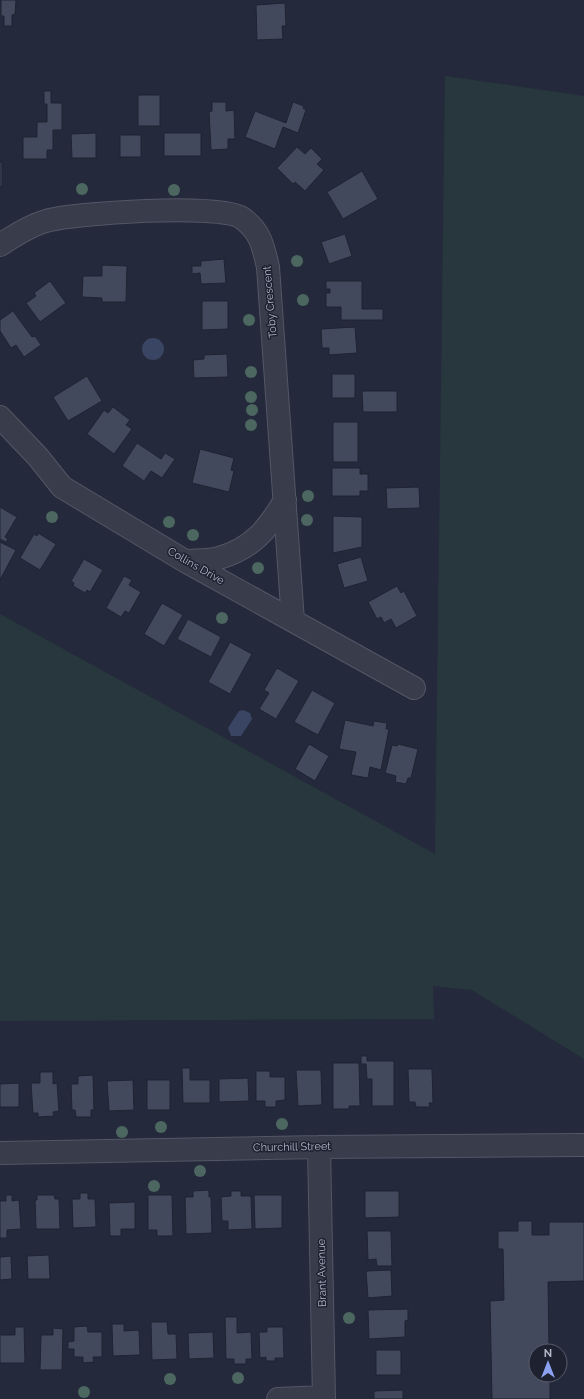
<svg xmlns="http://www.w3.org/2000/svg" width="584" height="1399" font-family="Raleway,sans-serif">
<rect width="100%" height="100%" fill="#242a3b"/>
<path fill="#27373d" d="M445,76L584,96V1059L472,990L433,986L434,1019L0,1021V614L435,854Z"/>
<path fill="#3a4463" d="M142 349a11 11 0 1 1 22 0a11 11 0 1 1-22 0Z
M243,710L250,713L252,719L241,736H231L228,728L239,711Z"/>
<path fill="#43495d" stroke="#1f2332" d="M1,0H16L15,14L12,15V26H4V16H1Z
M285,3L286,26H282L283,39L257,40L256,5Z
M44,91H51V103H62V130H53V150H47V159H23V137H37V122H47V104H44Z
M138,95H160V126H138Z
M212,102H226V111L234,110L235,139H228V149L211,150L209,112L212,111Z
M293,102L304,106L303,108L306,110L298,133L283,127L275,149L245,137L255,111L286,123Z
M96,133V158H72L71,134Z
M164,133H201V156H164Z
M120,135H141V157H120Z
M297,147L305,154L311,148L322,159L317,164L324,170L305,191L295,182L293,184L277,168Z
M0,162H2V187H0Z
M362,171L378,199L343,219L327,192Z
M345,234L352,256L329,264L321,242Z
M224,259L226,283L201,284L200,273L192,274V266H201V261Z
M102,265L127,266L126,302H102V298L82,297L83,276H102Z
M50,281L66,303L40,322L26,303L36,296L34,293Z
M326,281H362V309H383V320H341V307H326V293H330V289H326Z
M202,301H228V329L202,330Z
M13,311L32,337L35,336L41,345L24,357L16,345L11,348L0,331V320Z
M355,327L357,353L329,355V348H322L321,329Z
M227,354L228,377L194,378L193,360L204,359V355Z
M332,374H355V398H332Z
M87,376L102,401L68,421L53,397Z
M362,391H397V412H363Z
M113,407L130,420L126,425L132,429L114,454L87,434L104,410L108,413Z
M333,422H358V462H333Z
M137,443L161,459L165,453L175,459L162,478L151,471L144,481L122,466Z
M200,449L234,458L231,470L234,471L229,492L192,483Z
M332,468H360V474H368V491H360V496H332Z
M419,487L420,508L387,509L386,488Z
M0,507L17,517L5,537L8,539L6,542L0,539Z
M333,516L362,517V547L333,553Z
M38,533L56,544L40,570L20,558L34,534L37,536Z
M0,542L16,550L0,580Z
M361,557L368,581L344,588L337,564Z
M84,559L103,570L90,592L87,590L85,593L73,586L74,583L71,581Z
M124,576L132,580L129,585L141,592L129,613L125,611L121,617L106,608Z
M397,586L401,593L404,591L417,616L396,628L391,619L384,623L381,617L377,619L368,602Z
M162,603L183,615L164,646L144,634Z
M188,619L221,637L211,657L177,639Z
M230,642L252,654L230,694L208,682Z
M277,668L299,681L276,719L259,709L269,693L264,690Z
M312,690L335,703L318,735L294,722Z
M345,720L373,726L374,721L387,723L386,729H389L381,770L370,767L368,778L351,775L356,752L339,749Z
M309,744L329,756L315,781L295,769Z
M398,744L418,749L411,778H408L406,784L395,782L396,776L385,773L392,745L397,746Z
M361,1056H367V1061H394V1106H372V1079H367L366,1064H361Z
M333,1063H359L360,1106H349V1109H333Z
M182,1068H190V1080H210V1103H183Z
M408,1069H432L433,1103H429L430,1107H416L415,1102H409Z
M296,1070H321L322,1105L298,1106Z
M256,1071H270V1077H285V1100L276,1101V1107H265V1101H256Z
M40,1072H53V1084L57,1083L59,1111L53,1112L54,1116L38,1117V1113H33L31,1083H40Z
M93,1075L94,1110H91V1117H76L75,1110H72L71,1084H78V1076Z
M248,1078L249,1101L219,1102V1079Z
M133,1080L134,1110L109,1111L107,1081Z
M147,1080H170V1110H147Z
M19,1083V1107H0V1084Z
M209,1190V1197H211L212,1233L186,1234L185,1197H193V1191Z
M231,1191H241V1196H251L252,1229L228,1230V1221H222L221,1197L231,1196Z
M365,1191H399V1217L365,1218Z
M80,1193H88V1199H95L96,1227L73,1228L72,1199H80Z
M6,1195H12V1201L19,1200L21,1229L7,1230V1238H0V1201H6Z
M37,1195H54L55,1199H59L60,1229H36L35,1200H37Z
M148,1195H172L173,1236H157V1230H148Z
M254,1195H282V1228L255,1229Z
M135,1202V1229H121V1236H110L109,1203Z
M518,1221H532V1235H549V1222H584V1281L548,1282L549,1351H536V1375H550V1399H492L490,1301L504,1300L503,1249H498V1231H518Z
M367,1231H391L392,1266H377L376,1259L368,1260Z
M49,1255L50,1279H28L27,1256Z
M11,1256L12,1279L0,1280V1257Z
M391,1270L392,1296L368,1298L366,1271Z
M408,1309V1320L405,1321V1337L369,1339L368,1310Z
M225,1317H237V1333L251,1332L252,1359H246V1364H234V1359H226Z
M151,1322H167L168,1334H176L177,1359L152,1360Z
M112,1324H124V1331L139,1330L140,1355L113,1356Z
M87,1326L88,1332H102V1357H93L94,1362L83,1363V1357H74V1349H68V1342L74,1341V1327Z
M15,1327H24L25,1363H0V1335H15Z
M267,1327H283L284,1358H275V1361H266V1357L260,1358L259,1332H267Z
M53,1328L63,1329L62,1370H40L41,1335H53Z
M213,1332L214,1358L189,1359L188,1333Z
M376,1350H401V1375H376Z
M403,1390V1399H374V1391Z"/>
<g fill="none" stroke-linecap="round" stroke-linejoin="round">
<defs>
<path id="street" d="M0,245C12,237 32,225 46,221C73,213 221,203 242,218C261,232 263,246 268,267L293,621
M0,417L38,457L62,487L185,561L414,688
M185,561C195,560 209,561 219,558C253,548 268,529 285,500
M319,1147L324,1399
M0,1153L319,1147L584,1145
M278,1399L324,1397"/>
</defs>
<use href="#street" stroke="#535766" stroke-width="24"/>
<use href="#street" stroke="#383c4b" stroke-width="22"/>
</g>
<g fill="#4c6660">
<circle cx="82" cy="189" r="6"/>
<circle cx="174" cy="190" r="6"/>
<circle cx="297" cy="261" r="6"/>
<circle cx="303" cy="300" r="6"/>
<circle cx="249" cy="320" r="6"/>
<circle cx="251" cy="372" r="6"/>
<circle cx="251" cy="397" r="6"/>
<circle cx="252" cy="410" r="6"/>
<circle cx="251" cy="425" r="6"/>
<circle cx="308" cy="496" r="6"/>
<circle cx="52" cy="517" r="6"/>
<circle cx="307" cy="520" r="6"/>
<circle cx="169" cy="522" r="6"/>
<circle cx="193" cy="535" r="6"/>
<circle cx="258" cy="568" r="6"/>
<circle cx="222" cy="618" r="6"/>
<circle cx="282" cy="1124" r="6"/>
<circle cx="161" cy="1127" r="6"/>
<circle cx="122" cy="1132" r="6"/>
<circle cx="200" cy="1171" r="6"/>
<circle cx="154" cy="1186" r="6"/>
<circle cx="349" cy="1318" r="6"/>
<circle cx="238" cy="1378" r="6"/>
<circle cx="170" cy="1379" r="6"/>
<circle cx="84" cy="1392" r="6"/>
</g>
<g text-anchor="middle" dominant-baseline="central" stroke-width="3" stroke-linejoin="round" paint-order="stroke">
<g font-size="11" fill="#b3b7c7" stroke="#1d2130">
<text transform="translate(270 302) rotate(-95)">Toby Crescent</text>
<text transform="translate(196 566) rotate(30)">Collins Drive</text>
<text transform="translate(292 1147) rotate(-1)">Churchill Street</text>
<text transform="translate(322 1273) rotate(-91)">Brant Avenue</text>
</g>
</g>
<g transform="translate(548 1363)"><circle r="19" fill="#1d2130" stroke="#595d6c"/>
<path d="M0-3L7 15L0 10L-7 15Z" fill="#8da1f3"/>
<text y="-6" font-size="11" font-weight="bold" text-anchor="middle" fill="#b3b7c7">N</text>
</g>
</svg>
